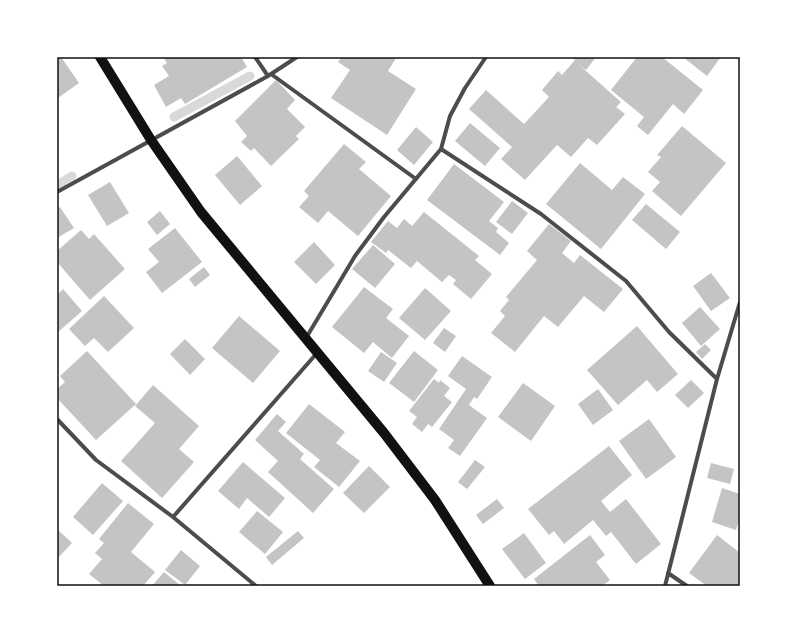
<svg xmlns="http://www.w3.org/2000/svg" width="797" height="643" font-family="'Noto Sans',sans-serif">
<rect width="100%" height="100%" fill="#fff"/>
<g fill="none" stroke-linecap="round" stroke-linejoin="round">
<path stroke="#d9d9d9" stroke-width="9" d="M174,117L250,76
M57,185L72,176"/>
</g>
<path fill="#c4c4c4" d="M57,57H61L79,83L58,98Z
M163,57H241L247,67L185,104L181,98L166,107L154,85L169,76L162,66L167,63Z
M342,57H394L396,58L388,71L416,89L387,135L331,98L350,70L338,62Z
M571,57H596L586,70L578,64L621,102L616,107L625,114L597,145L588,138L571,157L557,145L525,180L501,159L512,147L469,109L486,90L524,124L549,97L542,90L558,71L562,75L575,60Z
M637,57H662L703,90L684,114L673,104L648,135L637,126L644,117L611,90Z
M683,57H721L707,76Z
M276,80L295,100L287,109L305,127L296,136L299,139L271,166L254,148L251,151L241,142L247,136L235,121Z
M470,123L500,148L485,166L455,141Z
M682,126L726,163L681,216L652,191L660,182L648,172L661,157L657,155Z
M416,127L433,142L414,165L397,150Z
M344,144L366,162L359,169L391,196L358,236L328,211L318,223L299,207L309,196L304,191Z
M237,156L262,186L240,205L215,175Z
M580,163L612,190L623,177L645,194L601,249L546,204Z
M454,164L504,202L489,221L498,228L496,232L509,243L500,255L427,200Z
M110,182L129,213L107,226L88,195Z
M512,201L528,213L512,234L496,222Z
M646,204L680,232L666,249L632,220Z
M60,207L74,228L57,238V210Z
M160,211L170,224L157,235L147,222Z
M424,212L479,256L475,260L492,274L471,299L453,284L456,280L449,275L442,282L417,261L411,268L388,250L386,253L371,242L388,221L397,228L404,219L412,226Z
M549,224L571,241L562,253L574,263L580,255L623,289L604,312L584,296L558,327L544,316L515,352L491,333L505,316L500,311L509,300L506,297L537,260L527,251Z
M175,228L202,262L162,293L146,272L159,262L148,249Z
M81,230L89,239L94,234L125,269L90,300L57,262V251Z
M314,242L335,265L316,284L294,262Z
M373,245L395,264L375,288L352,269Z
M204,267L210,275L195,287L189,279Z
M711,273L730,298L711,311L693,286Z
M364,287L393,309L386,318L409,336L392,358L373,342L364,353L332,327Z
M425,288L451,311L425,340L399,318Z
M63,289L82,311L57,333V295Z
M104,296L134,328L108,352L94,338L85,346L69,329Z
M700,307L720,329L701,346L682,323Z
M239,316L280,351L253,383L212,348Z
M637,326L678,374L657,392L647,380L618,405L587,370Z
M444,328L456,336L445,352L433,343Z
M185,339L205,359L190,375L170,354Z
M705,344L711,350L702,359L696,352Z
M87,351L136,404L96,440L57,398V389L65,382L60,376Z
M414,351L438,370L414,402L389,383Z
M381,352L397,363L384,382L368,371Z
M462,356L492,377L477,399L474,397L469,405L487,418L460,456L448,448L454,440L439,429L466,389L448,376Z
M434,379L439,383L440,380L450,388L444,396L452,402L432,427L428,424L422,432L412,424L417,417L409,411Z
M691,380L704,393L688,408L675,395Z
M523,383L555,406L531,441L498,417Z
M153,385L199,426L179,449L194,462L162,498L121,461L155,423L135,406Z
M598,389L613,410L593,425L578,404Z
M309,404L345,432L336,443L360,461L339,487L314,467L320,460L286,433Z
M277,414L286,422L278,431L304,454L300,459L334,489L313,513L268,472L278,461L255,440Z
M649,419L676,457L646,479L619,441Z
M609,446L632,475L601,501L610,512L626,499L661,544L636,564L611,532L606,536L593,520L564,544L554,531L549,535L528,509Z
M475,460L485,467L467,489L458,482Z
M243,462L285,498L269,517L247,498L239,509L218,491Z
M711,463L734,469L730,484L707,478Z
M369,466L390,487L364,513L343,493Z
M102,483L123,501L93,535L73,517Z
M722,488L740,494V518L736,530L712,522Z
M497,499L504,508L483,524L476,515Z
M128,503L154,524L131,552L155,572L143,586H104L89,574L102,559L95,553L104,543L99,539Z
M257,511L283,532L265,554L239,532Z
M57,529L72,543L57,559Z
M298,531L304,538L272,565L266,557Z
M524,533L546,563L525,579L502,549Z
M590,535L605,555L596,562L610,580L602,586H539L534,579Z
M717,535L740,553V586H707L689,573Z
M181,550L200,566L185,585L165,570Z
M164,572L181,586H152Z"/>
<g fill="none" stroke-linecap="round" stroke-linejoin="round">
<path stroke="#4c4c4c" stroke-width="4" d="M255,57L268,76
M271,74L416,179
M441,149L541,214L626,281L669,332L717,379
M57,192L268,76L297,57
M306,338L355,256L384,217L441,149L450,116L465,88L486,57
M57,419L96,460L173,517L256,586
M173,517L317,353
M668,573L687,586
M665,586L717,379L740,302"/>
<path stroke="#111" stroke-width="10" d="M100,57L151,140L201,212L384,433L435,500L490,586"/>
</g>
<rect width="797" height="643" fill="none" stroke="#ffffff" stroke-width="116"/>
<rect x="58" y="58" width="681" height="527" fill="none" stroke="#111" stroke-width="1.5"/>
</svg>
